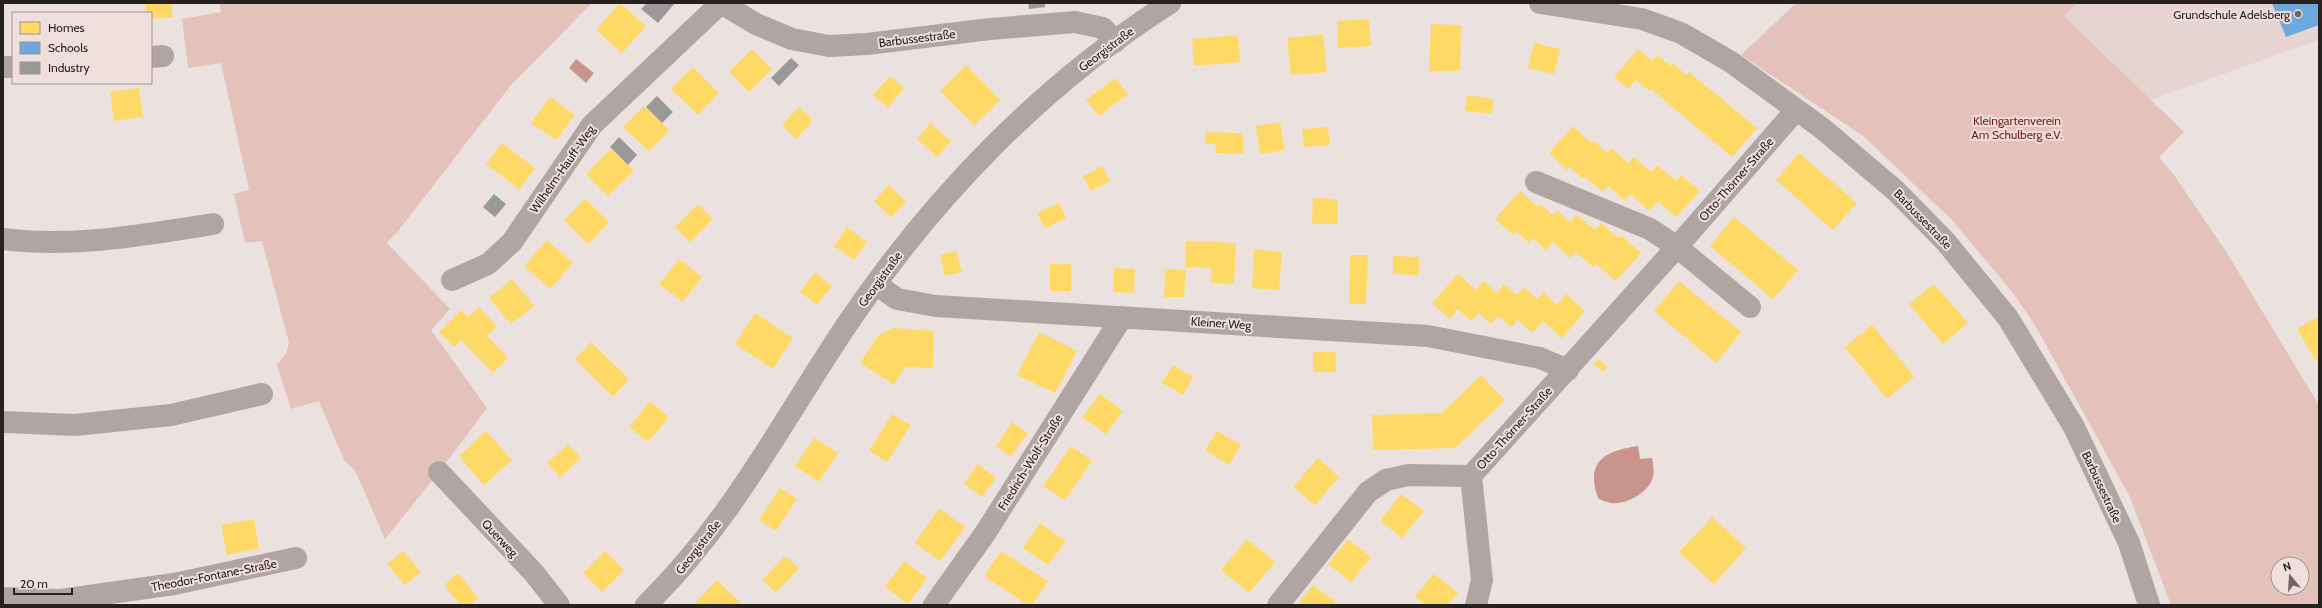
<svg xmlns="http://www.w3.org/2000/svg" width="2322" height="608" font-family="Cabin,sans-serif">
<rect width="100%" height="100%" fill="#ebe2e0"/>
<path fill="#e5d4d1" d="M2077,3H2319V40L2150,100L2063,16Z"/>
<path fill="#e4c1bb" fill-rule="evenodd" d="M219,3H592L511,85L399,230L387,243L450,309L431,330L487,408L439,472L385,539L355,470L344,460L319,401L291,409L277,365L286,354L289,343L262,241L245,243L234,194L249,190L221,63L188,68L182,19L221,12Z
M1796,3H2077L2064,16L2184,132L2159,157L2174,175L2227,253L2319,405V605H2171L2130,497L2036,327L2014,294L1952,220L1863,136L1741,55ZM2278,564H2302V588H2278Z"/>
<path fill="#c8948c" d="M576,59L594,73L586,83L569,68Z
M1638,446L1640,459L1652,458C1653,465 1655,473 1652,480C1646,494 1625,505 1610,503C1606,502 1601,500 1598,498C1585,461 1605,451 1638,446Z"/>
<path fill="#ffd966" d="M145,3H171L173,17L151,19V13H146Z
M620,3L646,26L622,53L596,30Z
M1369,19L1371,46L1338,48L1337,21Z
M1431,24L1461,25L1460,71H1429Z
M1323,34L1327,72L1291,75L1287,38Z
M1238,35L1240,62L1194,66L1192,39Z
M1534,43L1560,49L1554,74L1528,68Z
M752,49L772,69L749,92L729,72Z
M1638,49L1652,61L1657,55L1671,66L1673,63L1686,75L1689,72L1757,128L1732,157L1651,89L1649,91L1636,80L1628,89L1614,77Z
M966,65L1000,100L974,125L940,91Z
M693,67L719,93L698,115L671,89Z
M890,76L904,88L888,108L873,95Z
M1115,78L1128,94L1099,116L1086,100Z
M139,88L143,117L114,121L110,92Z
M1467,95L1494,99L1492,114L1465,111Z
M550,97L575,115L556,140L531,123Z
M644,106L669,130L649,151L623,127Z
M799,107L813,120L796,139L782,125Z
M1280,122L1285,150L1260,154L1256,126Z
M930,123L951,141L937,157L917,139Z
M1573,126L1591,143L1593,140L1607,153L1611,148L1629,163L1634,157L1651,172L1657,165L1676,181L1681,175L1700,191L1676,217L1658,201L1649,211L1630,194L1625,201L1608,186L1603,192L1585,177L1583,179L1569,167L1567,170L1549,153Z
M1328,127L1330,145L1304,147L1302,129Z
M1205,132L1243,133V154L1216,153L1215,144H1205Z
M502,143L535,168L519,189L486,164Z
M611,149L634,171L608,196L586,174Z
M1799,153L1857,203L1833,230L1776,180Z
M1102,166L1110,181L1091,191L1083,176Z
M889,185L906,202L891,217L874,201Z
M1520,191L1538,207L1540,204L1553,215L1557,210L1570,222L1577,215L1595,230L1601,223L1618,238L1621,235L1641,253L1616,281L1596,264L1593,267L1576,252L1570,258L1553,242L1546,250L1533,238L1529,243L1516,231L1513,235L1495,219Z
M1313,198L1338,199L1337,224H1312Z
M585,199L609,222L588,244L564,220Z
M1059,203L1066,218L1045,228L1037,213Z
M698,204L713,219L690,242L675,227Z
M1734,217L1798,270L1773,299L1710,246Z
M847,227L867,242L854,260L834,246Z
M547,240L573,263L550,289L524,266Z
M1186,241L1236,243L1234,284L1211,283V268L1185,267Z
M1254,249L1282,252L1279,290L1252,288Z
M956,251L962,272L945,276L940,255Z
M1350,255H1368L1366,304H1349Z
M1393,256L1419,257V275L1393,274Z
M679,259L702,277L683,302L659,284Z
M1050,264H1071V291H1050Z
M1114,268L1135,269L1134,293L1113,292Z
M1165,269L1186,270L1184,297H1164Z
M815,272L832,286L817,305L800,292Z
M1458,274L1476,290L1483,281L1497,293L1504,284L1517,295L1524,287L1537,299L1543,292L1557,305L1566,294L1585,311L1562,338L1543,321L1532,333L1518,320L1511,327L1498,316L1491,324L1479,313L1471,321L1458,309L1450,319L1432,303Z
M512,279L534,306L511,324L489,298Z
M1679,281L1741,332L1716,363L1654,311Z
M1934,284L1968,323L1943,344L1909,304Z
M479,307L497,326L487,336L508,358L493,373L461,340L454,347L439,332L461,310L468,317Z
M755,313L793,338L773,369L735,344Z
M2319,316V359L2316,361L2297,329Z
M1872,325L1914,377L1887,399L1845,347Z
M893,328L934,331L933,368L905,367L894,385L860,363L878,336Z
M1039,332L1077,351L1055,393L1017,375Z
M591,342L629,379L613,397L575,359Z
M1313,352H1336V372H1313Z
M1598,359L1607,367L1603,372L1594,365Z
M1173,365L1193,377L1183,395L1162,383Z
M1481,375L1505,400L1455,448L1373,450L1372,415L1442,413Z
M1100,394L1123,411L1106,434L1082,417Z
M650,401L669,417L648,442L629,427Z
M892,414L911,425L887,462L869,451Z
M1012,422L1028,433L1011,456L996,446Z
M486,431L512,460L484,485L459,456Z
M1217,431L1241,445L1229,465L1205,450Z
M814,438L838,453L819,482L795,466Z
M568,444L581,458L560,477L547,463Z
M1071,446L1092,461L1065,500L1043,486Z
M1318,458L1339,477L1315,505L1293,487Z
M978,464L996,478L982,497L964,484Z
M780,488L797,499L776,531L759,520Z
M1401,494L1424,511L1402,538L1380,521Z
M939,508L965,527L940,561L915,543Z
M1712,517L1746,548L1714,584L1679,552Z
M254,519L259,548L227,555L221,525Z
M1040,523L1066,541L1048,565L1023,548Z
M1247,539L1275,562L1249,593L1221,570Z
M1348,539L1371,557L1351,582L1328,564Z
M403,551L421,572L405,585L387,564Z
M605,551L624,570L602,592L583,573Z
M1001,551L1048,581L1032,605H1028L984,576Z
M785,556L799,568L776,593L762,580Z
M904,561L927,578L908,604L885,587Z
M458,573L478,598L470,605H460L444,585Z
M1434,574L1458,593L1447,605H1425L1415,596Z
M717,580L743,605H693Z
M1313,585L1336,602L1333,605H1297Z"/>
<path fill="#6fa8dc" d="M2272,3H2319V25L2286,37Z"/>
<path fill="#999" d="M647,3H675L658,23L641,9Z
M1028,3H1045V7L1029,9Z
M791,58L799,65L779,86L771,78Z
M657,96L673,112L662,123L646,107Z
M619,137L637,155L628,165L610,147Z
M494,194L506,204L495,217L483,207Z"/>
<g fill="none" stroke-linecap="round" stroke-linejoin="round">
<path stroke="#b0a5a3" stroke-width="22" d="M721,3L756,24L792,39L829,46L867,44L990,29L1075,22L1103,28L1115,42
M1540,3L1642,19L1681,33L1731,62L1823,129L1896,191L1945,241L2008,318L2074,427L2129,543L2149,605
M151,57L163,56
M3,67H13
M1536,182L1650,229L1677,247L1750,307
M3,239C73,248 144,235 213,224
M452,280L488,264L512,242L592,125L721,3
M876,284L897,299L936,306L1428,336L1540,358L1568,370
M3,422L75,425L171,415L262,394
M439,472L534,573L559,605
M1471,476L1482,580L1476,605
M3,598L61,600L174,584L296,558
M646,605C733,520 783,419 850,320C935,195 1043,84 1170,3
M934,605L986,532L1122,317
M1278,605L1368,492L1386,480L1408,475L1471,476L1677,247L1796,110"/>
</g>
<circle fill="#6c6563" stroke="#efdfdc" stroke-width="1.5" cx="2298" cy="14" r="4"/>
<g text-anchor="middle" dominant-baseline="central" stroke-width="4" stroke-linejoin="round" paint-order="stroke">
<g font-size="12" fill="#272120" stroke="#efdfdc" text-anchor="end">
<text x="2290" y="14">Grundschule Adelsberg</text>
</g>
<g font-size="12" fill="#272120" stroke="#efdfdc">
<text transform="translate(917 38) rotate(-7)">Barbussestraße</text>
<text transform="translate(1106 49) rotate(-37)">Georgistraße</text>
<text transform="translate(562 169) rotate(-55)">Wilhelm-Hauff-Weg</text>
<text transform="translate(1736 179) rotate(-49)">Otto-Thörner-Straße</text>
<text transform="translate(1923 219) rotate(46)">Barbussestraße</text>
<text transform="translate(880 279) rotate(-54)">Georgistraße</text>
<text transform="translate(1221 323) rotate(4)">Kleiner Weg</text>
<text transform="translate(1514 428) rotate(-48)">Otto-Thörner-Straße</text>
<text transform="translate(1030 462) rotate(-58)">Friedrich-Wolf-Straße</text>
<text transform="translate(2102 487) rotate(65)">Barbussestraße</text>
<text transform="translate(500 538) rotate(47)">Querweg</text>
<text transform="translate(698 547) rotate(-52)">Georgistraße</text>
<text transform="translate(214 575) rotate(-11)">Theodor-Fontane-Straße</text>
</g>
<g font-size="12" fill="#731d14" stroke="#efdfdc">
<text x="2017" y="120">Kleingartenverein<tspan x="2017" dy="14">Am Schulberg e.V.</tspan></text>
</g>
</g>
<rect width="2322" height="608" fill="none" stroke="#272120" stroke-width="8"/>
<rect x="12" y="12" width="140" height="72" fill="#efdfdc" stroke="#9f9391"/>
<rect x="20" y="22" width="20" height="12" fill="#ffd966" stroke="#9f9391"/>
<text x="48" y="32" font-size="12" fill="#272120">Homes</text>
<rect x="20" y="42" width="20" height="12" fill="#6fa8dc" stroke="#9f9391"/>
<text x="48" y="52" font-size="12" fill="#272120">Schools</text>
<rect x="20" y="62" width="20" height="12" fill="#999999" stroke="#9f9391"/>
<text x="48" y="72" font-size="12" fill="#272120">Industry</text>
<g transform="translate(2290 576) rotate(342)"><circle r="19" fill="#efdfdc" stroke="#9f9391"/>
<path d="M0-3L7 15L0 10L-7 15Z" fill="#6c6563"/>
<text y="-6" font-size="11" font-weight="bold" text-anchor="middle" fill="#272120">N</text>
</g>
<path d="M14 588v6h58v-6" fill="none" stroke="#272120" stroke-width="2"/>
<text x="20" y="588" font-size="12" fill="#272120" stroke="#efdfdc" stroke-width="3" paint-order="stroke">20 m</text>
</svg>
